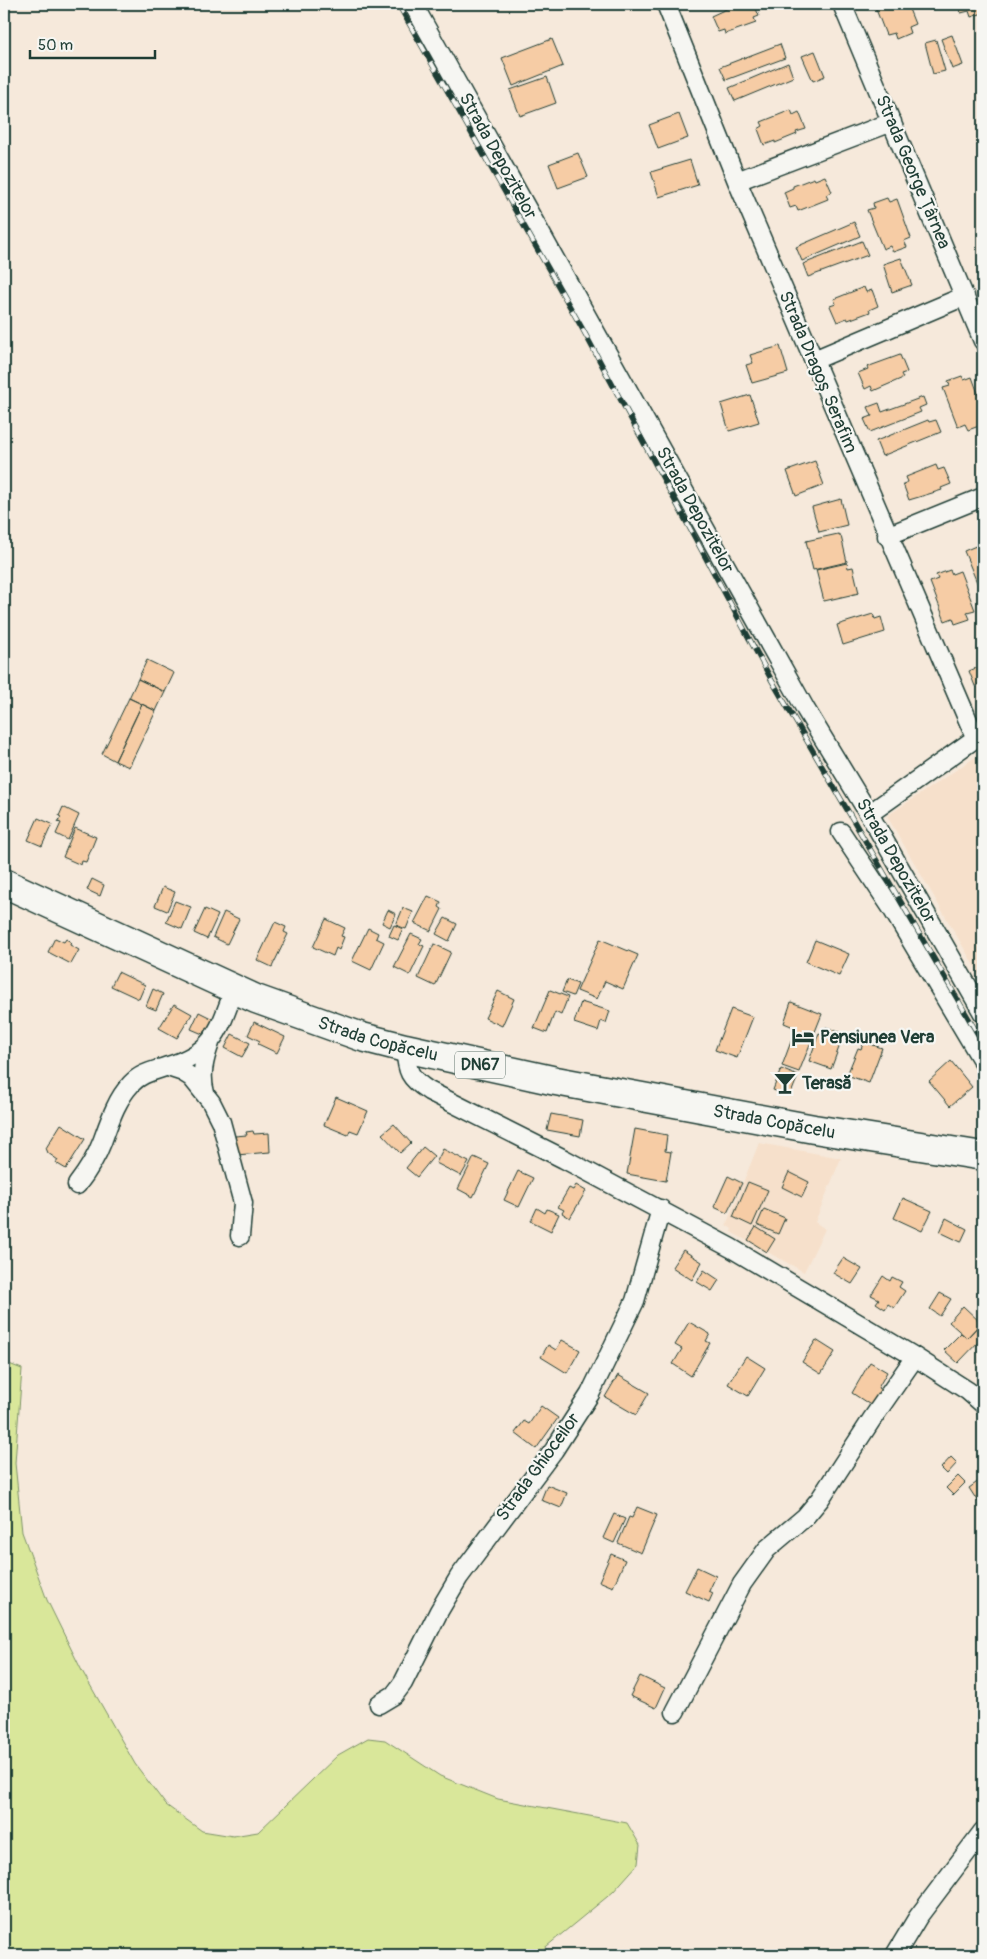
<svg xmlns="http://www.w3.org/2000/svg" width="987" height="1959" font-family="Pangolin,sans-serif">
<rect width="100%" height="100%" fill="#f6e9db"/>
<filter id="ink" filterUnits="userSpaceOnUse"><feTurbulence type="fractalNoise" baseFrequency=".02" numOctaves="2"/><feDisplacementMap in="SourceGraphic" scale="10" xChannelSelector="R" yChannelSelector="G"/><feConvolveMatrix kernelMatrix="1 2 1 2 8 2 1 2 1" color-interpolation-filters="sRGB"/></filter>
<g filter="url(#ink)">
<path fill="#f6e0cb" d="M983,752V981L887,816Z
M759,1143L841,1158L815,1222L825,1229L804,1272L731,1232L732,1229L726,1225Z"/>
<path fill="#d9e79a" stroke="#7c9267" d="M4,1362L22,1369L15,1463L22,1532L47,1600L81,1669L135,1764L166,1805L202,1831L233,1836L258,1832L338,1755L368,1738L385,1740L440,1776L498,1799L627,1823L640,1845L638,1864L613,1892L536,1955H4Z"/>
<path fill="#f6cca5" stroke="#1f3d34" d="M737,4H754L759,16L754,18L756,23L725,34L724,30L718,32L711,16Z
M874,4H907L915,24L908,27L910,33L896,39L894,33L886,35Z
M958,4H983V13L971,17L969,11L961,13Z
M952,35L963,65L952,69L941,39Z
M552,39L563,66L513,86L502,58Z
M936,40L945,71L933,74L925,43Z
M780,44L785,58L726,80L720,67Z
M815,51L825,76L813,81L802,56Z
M788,63L793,77L735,101L729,88Z
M547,77L556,103L520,116L510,90Z
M791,110L793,115L799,112L806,129L796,132L797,134L775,143V141L764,145L758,129L763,126L761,122Z
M679,114L688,138L658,149L649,125Z
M578,153L588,177L558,188L549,164Z
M690,160L698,185L659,197L651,172Z
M825,176L832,192L826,195L828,199L798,211L796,206L790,208L784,192L793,188V186L814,178L815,180Z
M887,198L889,202L897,199L911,238L904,241L907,247L893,252L890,246L883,249L867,210L874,208L873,203Z
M854,222L860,236L802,261L796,247Z
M862,241L868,255L808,277L803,264Z
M901,258L912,285L892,292L883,264Z
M864,287L866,292L872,290L878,306L869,310L870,312L848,320L847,318L837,322L830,306L836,304L834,299Z
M780,346L788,373L752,383L746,365L753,363L750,355Z
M900,355L907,372L901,374L903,378L873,391L871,386L865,389L858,373L868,369L867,367Z
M962,376L964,380L972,377L983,407V417L979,419L982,425L968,430L965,424L958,427L943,388L950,386L948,381Z
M750,395L759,422L729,431L721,404Z
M923,397L926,405L919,408L921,412L870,432L864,419L872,416L868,407L879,403L882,412Z
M928,420L929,422L936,420L941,432L882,456L876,441Z
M815,461L824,485L796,496L787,471Z
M936,465L938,470L944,468L951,484L941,488L942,490L909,500L903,484L908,482L906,477Z
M841,499L847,525L819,532L812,507Z
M838,534L841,536L847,562L813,570L806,541Z
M983,543V597L964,551Z
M847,563L848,568L853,567L859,593L824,601L816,570Z
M950,570L952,574L960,571L975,610L967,612L970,619L955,624L953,618L945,621L930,582L938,579L936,575Z
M873,614L875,619L881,617L885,632L843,645L837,625Z
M147,660L174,673L165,692L138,679Z
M983,665V683L975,686L969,671Z
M138,679L165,692L156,711L129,698Z
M129,698L142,704L115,761L102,754Z
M142,704L156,711L129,767L115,761Z
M63,807L79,815L68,840L56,834L61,823L58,822L61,817L59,816Z
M38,818L52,824L42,846L28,840Z
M75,828L96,837L86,862L82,861L81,865L63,857Z
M92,879L104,885L100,896L87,890Z
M163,887L175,892L167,911L155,906Z
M428,896L441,902L439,907L442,909L431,931L414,923Z
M175,901L191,907L182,929L166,922Z
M403,908L413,912L406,929L396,925Z
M205,909L218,915L207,939L194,933Z
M388,910L396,914L390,927L382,923Z
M224,912L239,919L227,944L213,937Z
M445,918L457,924L449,941L436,934Z
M326,919L345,928L341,936L344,937L339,950L336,948L333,956L313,947Z
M275,922L286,927L284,932L288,934L272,967L257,960Z
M394,925L403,929L398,940L389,936Z
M368,928L378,933L376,938L384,942L371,970L352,961Z
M411,934L422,939L419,944L424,946L410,975L394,967Z
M55,938L64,942L66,939L71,942L70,945L79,950L71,964L48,952Z
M600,939L638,955L623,989L605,981L597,999L577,991Z
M815,940L849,954L839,976L806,962Z
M434,944L451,952L435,986L418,978Z
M118,972L145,985L139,999L111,986Z
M567,980L578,984L573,996L562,992Z
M153,989L163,994L156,1010L146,1006Z
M550,990L568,997L561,1015L555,1012L547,1033L534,1028Z
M498,991L514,999L502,1026L485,1018Z
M581,1002L610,1011L606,1023L601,1021L598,1031L574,1023Z
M791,1002L822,1014L799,1072L782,1066L796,1028L784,1023Z
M174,1004L192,1014L177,1038L159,1028Z
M731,1009L753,1017L737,1058L715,1050Z
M199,1012L213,1019L205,1035L191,1029Z
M254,1022L285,1037L277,1053L258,1044L260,1041L248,1035Z
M826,1027L844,1034L831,1069L809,1061L819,1033L823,1035Z
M232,1034L250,1043L242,1057L225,1048Z
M864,1042L882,1048L869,1083L847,1075L858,1048L861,1049Z
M951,1061L972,1087L950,1106L929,1081Z
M781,1069L798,1076L790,1096L773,1090Z
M336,1097L368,1111L358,1133L350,1130L348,1135L324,1125Z
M551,1114L583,1120L580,1136L547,1130Z
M61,1124L85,1139L66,1169L56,1163L58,1160L48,1153L46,1148Z
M394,1124L411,1143L400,1153L382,1134Z
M635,1129L667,1135L665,1151L671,1152L666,1181L627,1174Z
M253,1131L254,1134L269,1133L270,1152L237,1155L235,1136L247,1135L246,1132Z
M423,1147L434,1156L417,1177L406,1168Z
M443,1149L469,1162L461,1176L436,1163Z
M474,1157L489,1164L473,1197L458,1189Z
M518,1171L533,1178L519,1207L504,1200Z
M789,1172L809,1182L802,1197L782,1187Z
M728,1176L742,1183L727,1213L714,1207Z
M748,1182L768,1190L752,1226L733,1217Z
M576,1185L586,1191L570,1218L562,1213L564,1210L558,1207L569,1188L573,1190Z
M903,1198L932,1211L922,1231L894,1218Z
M537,1208L545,1213L547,1209L559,1214L551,1231L531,1221Z
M764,1209L785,1218L778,1234L757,1225Z
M946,1218L967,1229L961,1242L940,1232Z
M756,1227L775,1239L767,1252L748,1240Z
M683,1250L702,1262L692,1280L672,1267Z
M843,1258L862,1269L852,1284L833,1273Z
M704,1270L719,1280L712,1291L697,1282Z
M883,1276L890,1281L892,1277L902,1282L899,1287L905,1291L894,1308L888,1304L885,1309L876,1303L879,1299L871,1295Z
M940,1293L951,1299L940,1316L930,1309Z
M963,1306L981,1323L967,1338L949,1322Z
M689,1322L710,1334L706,1341L710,1343L691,1376L673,1364L682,1349L675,1345Z
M981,1323L983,1325V1337L958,1363L944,1350L961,1333L967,1338Z
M562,1340L580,1350L567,1373L541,1357L548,1345L556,1350Z
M816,1340L835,1352L821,1374L802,1362Z
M746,1356L765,1368L748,1396L728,1384Z
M870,1362L887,1372L878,1388L881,1390L872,1406L852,1393Z
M618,1375L649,1393L636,1415L605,1397Z
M541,1406L558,1418L536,1449L515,1433L524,1421L529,1424Z
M951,1457L957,1463L947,1474L941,1468Z
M958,1476L965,1483L953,1495L946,1488Z
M983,1478V1498L978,1502L969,1488Z
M547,1485L567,1493L561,1508L541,1500Z
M637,1507L657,1515L641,1553L618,1543L629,1517L632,1518Z
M614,1514L625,1519L614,1543L603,1538Z
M611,1554L625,1560L613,1587L599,1581Z
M697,1567L716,1576L709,1591L713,1593L709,1602L685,1591Z
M640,1676L665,1688L656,1708L630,1696Z"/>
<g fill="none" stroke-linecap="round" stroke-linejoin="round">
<defs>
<path id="minor" d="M413,4L806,710L869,814L983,1013
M666,4L737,181L976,739
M842,4L983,341
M737,181L892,122
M814,360L965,296
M887,536L983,497
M869,814L983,733
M841,832L891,907L983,1062
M405,1048C407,1072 409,1078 429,1091L564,1159L731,1248L915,1357L968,1391L983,1404
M168,1067L183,1072L191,1077L211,1102L221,1122L243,1203L240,1236
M205,1093C200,1075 204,1060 210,1043
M77,1185C87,1172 96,1158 102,1142C109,1123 116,1100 131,1084C141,1073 154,1071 168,1066C214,1052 219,1031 234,990
M379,1704L394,1695L403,1683L439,1611L459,1577L554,1450L590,1394L635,1301L661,1209
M675,1712L742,1584L767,1549L805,1517L820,1499L872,1419L915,1357
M895,1955L918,1917L983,1831"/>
<g id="primary">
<path id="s1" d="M4,883L256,999L362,1037L405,1048L556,1081L814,1129L983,1156"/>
</g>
</defs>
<use href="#minor" stroke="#1f3d34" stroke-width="21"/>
<use href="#primary" stroke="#1f3d34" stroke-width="31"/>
<use href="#minor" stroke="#f6f6f2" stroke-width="18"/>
<use href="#primary" stroke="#f6f6f2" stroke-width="28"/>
<defs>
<path id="rail" d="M398,4L582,328L771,679L983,1043"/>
</defs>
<use href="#rail" stroke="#1f3d34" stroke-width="5.5"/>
<use href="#rail" stroke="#f6f6f2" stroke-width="4" stroke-dasharray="11" stroke-linecap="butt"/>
</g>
</g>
<defs>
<symbol id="hotel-bare" viewBox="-9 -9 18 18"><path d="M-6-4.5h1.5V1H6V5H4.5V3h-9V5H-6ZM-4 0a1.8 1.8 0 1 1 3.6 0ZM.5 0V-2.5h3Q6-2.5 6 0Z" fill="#1f3d34" stroke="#f6f6f2" stroke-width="2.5" paint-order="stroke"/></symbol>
<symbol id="bar-bare" viewBox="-9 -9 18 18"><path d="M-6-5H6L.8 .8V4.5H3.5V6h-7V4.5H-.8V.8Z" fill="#1f3d34" stroke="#f6f6f2" stroke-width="2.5" paint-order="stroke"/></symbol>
</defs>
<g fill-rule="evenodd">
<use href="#hotel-bare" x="787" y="1021" width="32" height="32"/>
<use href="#bar-bare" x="769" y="1067" width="32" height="32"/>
</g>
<g text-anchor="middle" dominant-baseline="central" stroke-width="4.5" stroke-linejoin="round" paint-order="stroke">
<rect fill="#f6f6f2" stroke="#60746d" stroke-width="1" x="455" y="1051.5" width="50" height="27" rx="4"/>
<g font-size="16" font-weight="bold" fill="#1f3d34">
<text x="480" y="1065">DN67</text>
</g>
<g font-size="18" fill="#1f3d34" stroke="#f6f6f2">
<text transform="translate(498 156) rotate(61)">Strada Depozitelor</text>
<text transform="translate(913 172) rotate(67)">Strada George Țârnea</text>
<text transform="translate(818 372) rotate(67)">Strada Dragoș Serafim</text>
<text transform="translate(695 510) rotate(61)">Strada Depozitelor</text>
<text transform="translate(896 861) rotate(60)">Strada Depozitelor</text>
<text stroke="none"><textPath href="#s1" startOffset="406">Strada Copăcelu</textPath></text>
<text stroke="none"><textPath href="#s1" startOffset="811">Strada Copăcelu</textPath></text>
<text transform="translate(538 1467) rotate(-54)">Strada Ghioceilor</text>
</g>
<g font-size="18" font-weight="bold" fill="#1f3d34" stroke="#f6f6f2" text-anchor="start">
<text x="820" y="1037">Pensiunea Vera</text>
<text x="802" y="1083">Terasă</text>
</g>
</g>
<rect width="987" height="1959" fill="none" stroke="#f6f6f2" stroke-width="20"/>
<rect x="10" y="10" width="967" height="1939" fill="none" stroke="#1f3d34" stroke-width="2" filter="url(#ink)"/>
<path d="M30 50v8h125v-8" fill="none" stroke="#1f3d34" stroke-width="2.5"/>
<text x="38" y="50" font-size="15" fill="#1f3d34" stroke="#f6f6f2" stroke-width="4" paint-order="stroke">50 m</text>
</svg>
